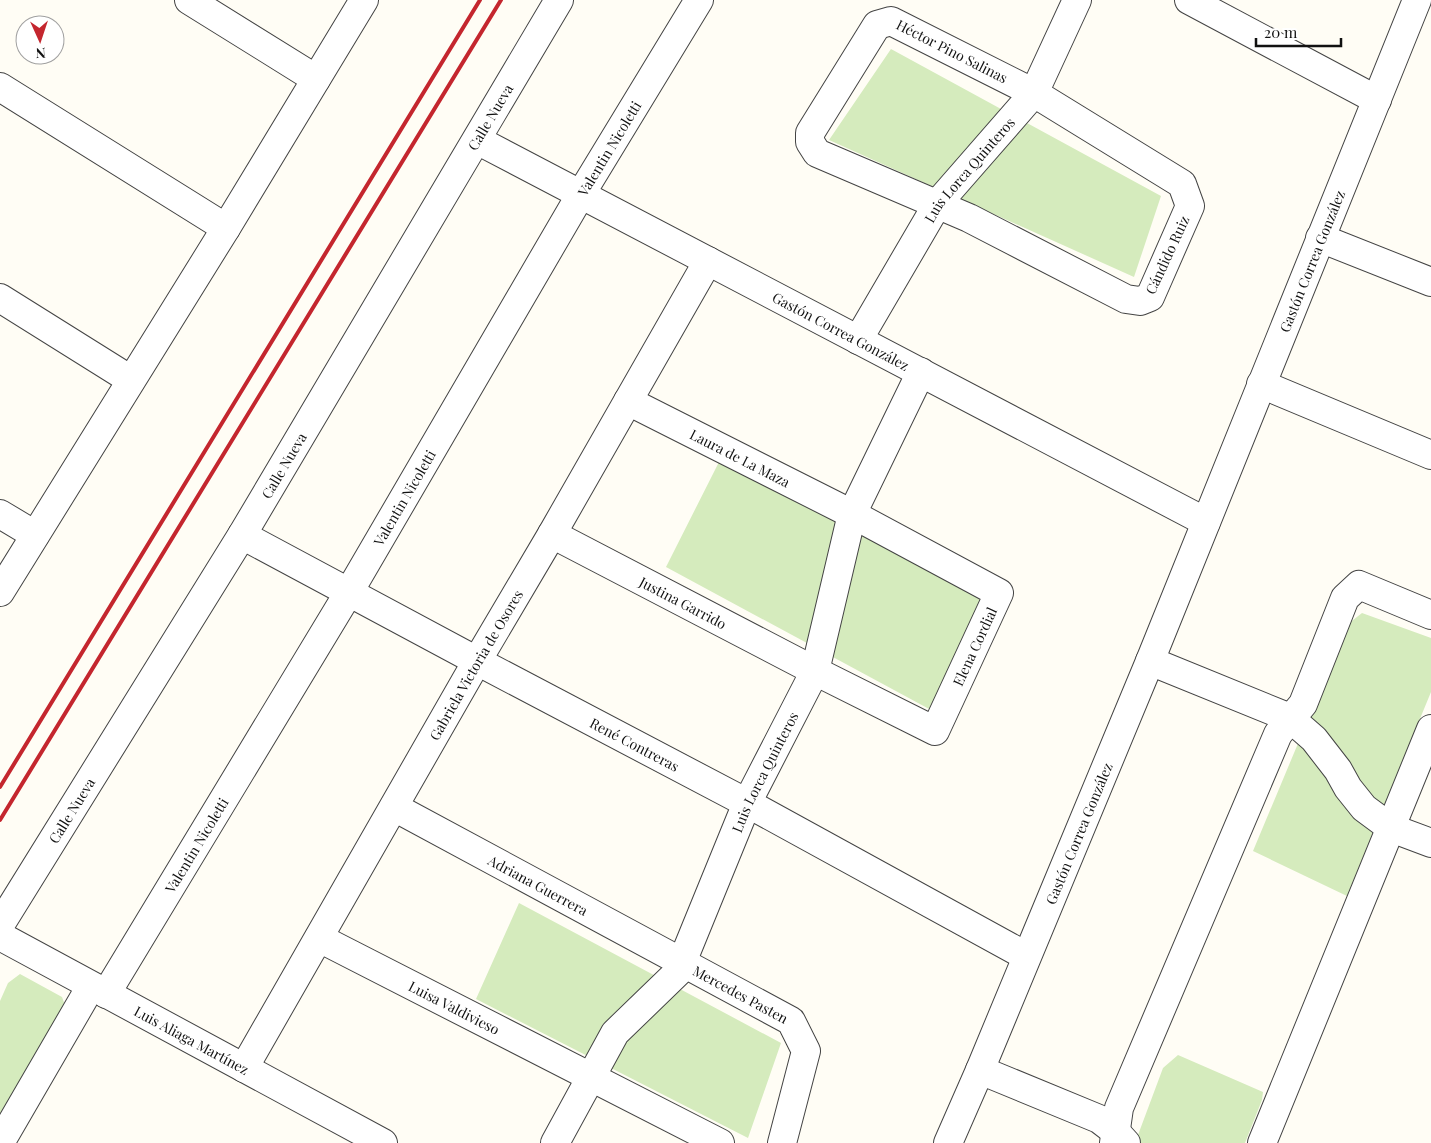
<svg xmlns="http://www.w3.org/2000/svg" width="1431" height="1143" font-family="'Playfair Display',serif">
<rect width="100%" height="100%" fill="#fffdf5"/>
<path fill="#d5ebbd" d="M891,49L1161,196L1134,277L829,140Z
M720,460L986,601L931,710L666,567Z
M1362,613L1431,638V692L1347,896L1253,851L1348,624Z
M519,903L781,1043L748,1138L476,999Z
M20,974L62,997L66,1008L0,1122V1001L8,983Z
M1178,1055L1263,1092L1262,1100L1245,1143H1135L1163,1068Z"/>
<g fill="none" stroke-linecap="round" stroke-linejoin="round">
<defs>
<g id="minor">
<path d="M189,0L316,79"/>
<path d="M1189,0L1377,100"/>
<path d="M891,21L1034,93L1182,184L1190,206L1150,297L1140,301L1126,299L969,218L817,153L810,142V133L877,25Z"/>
<path d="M0,87L226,228"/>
<path id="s1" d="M477,140L1206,522"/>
<path d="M1320,238L1431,282"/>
<path d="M0,298L131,380"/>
<path id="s2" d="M858,340L938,203L1034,93L1077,0"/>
<path d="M1261,384L1431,455"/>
<path d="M0,514L35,535"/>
<path id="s3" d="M552,534L815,671L935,731L999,593L852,514L628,401"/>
<path id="s4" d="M242,535L477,661L747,803L1026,956"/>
<path d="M0,592L226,228L364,0"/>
<path d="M1150,661L1290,718L1314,739L1338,770L1348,788L1364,808L1391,828L1431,843"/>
<path id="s5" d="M394,807L791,1021L806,1051L782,1143"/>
<path id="s6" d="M0,925L242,535L559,0"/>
<path id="s7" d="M0,936L383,1143"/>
<path id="s8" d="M319,938L720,1143"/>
<path id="s9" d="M106,994L349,592L581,194L699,0"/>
<path id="s10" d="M244,1068L477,661L552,534L708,261"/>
<path d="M980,1070L1099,1119L1116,1132L1126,1143"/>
<path d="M0,1143L91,986"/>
<path id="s11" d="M555,1143L615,1033L678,972L747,803L815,671L852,514L921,372"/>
<path id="s12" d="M948,1143L980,1070L1150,661L1417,0"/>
<path d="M1114,1143L1119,1108L1278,734L1303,704L1345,598L1359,585L1431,615"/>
<path d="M1262,1143L1431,729"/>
</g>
</defs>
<use href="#minor" stroke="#444" stroke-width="30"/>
<use href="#minor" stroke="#fff" stroke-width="28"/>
<path stroke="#c4262e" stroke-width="4" d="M0,787L480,0
M0,820L501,0"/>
</g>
<g text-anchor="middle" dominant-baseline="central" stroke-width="5" stroke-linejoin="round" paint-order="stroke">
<g font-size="14" fill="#111" stroke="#fff">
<text transform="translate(952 51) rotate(27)">Héctor Pino Salinas</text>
<text stroke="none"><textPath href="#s6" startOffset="945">Calle Nueva</textPath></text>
<text stroke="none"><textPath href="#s9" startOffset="984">Valentin Nicoletti</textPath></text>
<text stroke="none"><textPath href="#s2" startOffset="204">Luis Lorca Quinteros</textPath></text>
<text transform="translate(1167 255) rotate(-65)">Cándido Ruiz</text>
<text stroke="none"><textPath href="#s12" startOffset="954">Gastón Correa González</textPath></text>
<text stroke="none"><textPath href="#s1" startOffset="411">Gastón Correa González</textPath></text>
<text transform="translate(740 458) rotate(27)">Laura de La Maza</text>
<text stroke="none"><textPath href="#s6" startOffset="540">Calle Nueva</textPath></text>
<text stroke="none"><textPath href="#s9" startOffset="579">Valentin Nicoletti</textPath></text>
<text stroke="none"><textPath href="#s3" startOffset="148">Justina Garrido</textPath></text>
<text stroke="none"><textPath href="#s3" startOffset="524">Elena Cordial</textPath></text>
<text stroke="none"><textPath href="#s10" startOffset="465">Gabriela Victoria de Osores</textPath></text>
<text stroke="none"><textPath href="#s4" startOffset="445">René Contreras</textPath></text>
<text stroke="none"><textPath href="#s11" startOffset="431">Luis Lorca Quinteros</textPath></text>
<text stroke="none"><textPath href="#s6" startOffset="135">Calle Nueva</textPath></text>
<text stroke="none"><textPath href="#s12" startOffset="336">Gastón Correa González</textPath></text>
<text stroke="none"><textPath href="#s9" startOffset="174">Valentin Nicoletti</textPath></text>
<text stroke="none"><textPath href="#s5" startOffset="164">Adriana Guerrera</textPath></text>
<text stroke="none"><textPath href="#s5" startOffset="394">Mercedes Pasten</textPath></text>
<text stroke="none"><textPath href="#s8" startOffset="152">Luisa Valdivieso</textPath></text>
<text stroke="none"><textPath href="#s7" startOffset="218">Luis Aliaga Martínez</textPath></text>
</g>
</g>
<g transform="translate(40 40) rotate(177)"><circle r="24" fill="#ffffff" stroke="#a0a0a0"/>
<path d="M0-4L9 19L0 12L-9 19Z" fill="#c4262e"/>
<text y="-8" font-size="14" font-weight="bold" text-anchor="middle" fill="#111111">N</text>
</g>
<path d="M1256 38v8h85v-8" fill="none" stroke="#111111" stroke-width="2.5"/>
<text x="1264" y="38" font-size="15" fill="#111111" stroke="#ffffff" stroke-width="4" paint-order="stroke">20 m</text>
</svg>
